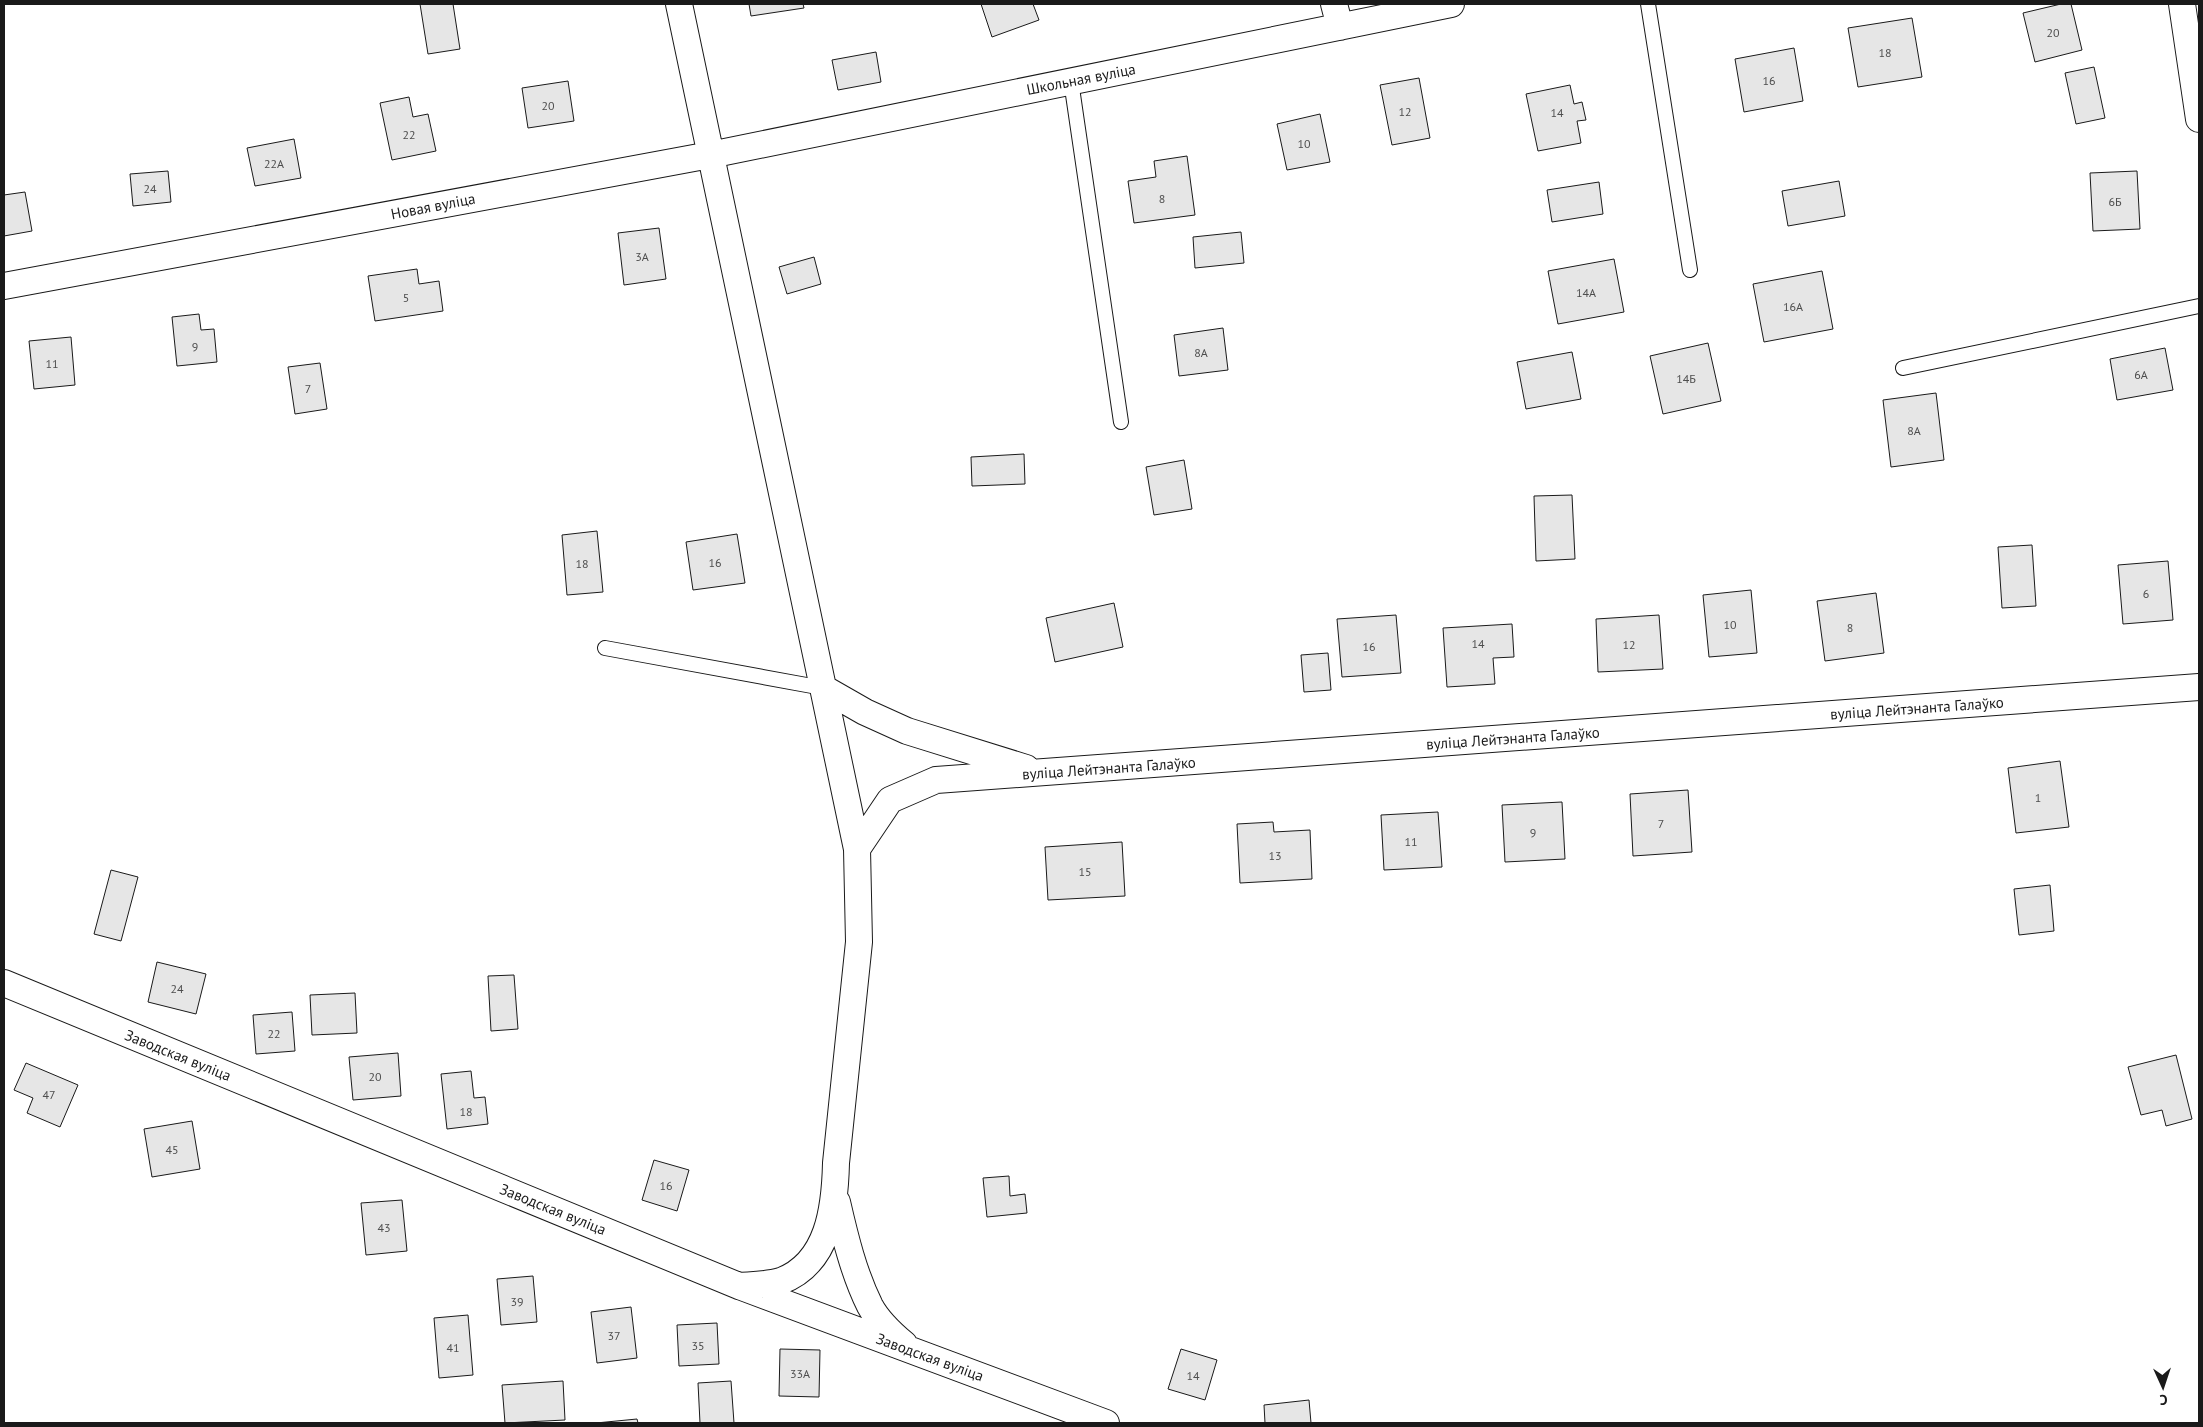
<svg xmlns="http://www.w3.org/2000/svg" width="2203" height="1427" font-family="'PT Sans',sans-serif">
<rect width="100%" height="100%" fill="#fff"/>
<path fill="#e6e6e6" stroke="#1a1a1a" d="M420,4H453L460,49L428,54Z
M749,4H803L804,8L751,16Z
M981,4H1033L1039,20L992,37Z
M2061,4H2071L2082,50L2035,62L2023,13Z
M1912,18L1922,77L1858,87L1848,28Z
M1794,48L1803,101L1744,112L1735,59Z
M876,52L881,82L838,90L832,60Z
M2094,67L2105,118L2076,124L2065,73Z
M1419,78L1430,138L1392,145L1380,85Z
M568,81L574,121L528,128L522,88Z
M1570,85L1574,104L1582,102L1586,120L1577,121L1581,143L1538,151L1526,94Z
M409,97L413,117L428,114L436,151L392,160L380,103Z
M1320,114L1330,162L1287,170L1277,124Z
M294,139L301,178L255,186L247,148Z
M1187,156L1195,215L1134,223L1128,181L1156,177L1154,161Z
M168,171L171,202L133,206L130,174Z
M2137,171L2140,229L2093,231L2090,173Z
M1839,181L1845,216L1788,226L1782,191Z
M1599,182L1603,214L1552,222L1547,190Z
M25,192L32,231L4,236V195Z
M659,228L666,279L624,285L618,233Z
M1241,232L1244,263L1195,268L1193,237Z
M814,257L821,284L787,294L779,267Z
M1614,259L1624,312L1558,324L1548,271Z
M417,269L419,284L439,281L443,311L375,321L368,276Z
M1822,271L1833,329L1764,342L1753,284Z
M199,314L201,330L214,329L217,362L177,366L172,317Z
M1223,328L1228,370L1179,376L1174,335Z
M71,337L75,385L34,389L29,341Z
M1708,343L1721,401L1663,414L1650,356Z
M2165,348L2173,390L2117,400L2110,359Z
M1572,352L1581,399L1526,409L1517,362Z
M320,363L327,409L295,414L288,367Z
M1936,393L1944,460L1891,467L1883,400Z
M1024,454L1025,484L972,486L971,457Z
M1184,460L1192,509L1154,515L1146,467Z
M1572,495L1575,559L1536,561L1534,496Z
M597,531L603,592L567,595L562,535Z
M737,534L745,583L693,590L686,542Z
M2032,545L2036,606L2002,608L1998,547Z
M2168,561L2173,620L2123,624L2118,565Z
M1751,590L1757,653L1709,657L1703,595Z
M1876,593L1884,653L1825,661L1817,601Z
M1114,603L1123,647L1055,662L1046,618Z
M1396,615L1401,673L1342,677L1337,619Z
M1659,615L1663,669L1598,672L1596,619Z
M1512,624L1514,657L1493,658L1495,684L1447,687L1443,628Z
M1328,653L1331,690L1304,692L1301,655Z
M2060,761L2069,827L2016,833L2008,768Z
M1688,790L1692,852L1633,856L1630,794Z
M1562,802L1565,859L1505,862L1502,805Z
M1438,812L1442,867L1384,870L1381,815Z
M1273,822L1274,832L1310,830L1312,879L1240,883L1237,824Z
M1122,842L1125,896L1048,900L1045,847Z
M111,870L138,877L121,941L94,934Z
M2050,885L2054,931L2019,935L2014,889Z
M157,962L206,974L196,1014L148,1002Z
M514,975L518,1029L491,1031L488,976Z
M355,993L357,1033L312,1035L310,995Z
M292,1012L295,1051L256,1054L253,1015Z
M398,1053L401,1096L353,1100L349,1057Z
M2176,1055L2192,1119L2166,1126L2162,1110L2141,1115L2128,1067Z
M26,1063L78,1085L60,1127L27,1113L33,1098L14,1090Z
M471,1071L474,1098L485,1097L488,1124L447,1129L441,1074Z
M192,1121L200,1169L152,1177L144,1129Z
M654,1160L689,1170L677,1211L642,1200Z
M1009,1176L1010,1196L1025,1194L1027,1213L987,1217L983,1178Z
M402,1200L407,1251L366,1255L361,1203Z
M533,1276L537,1322L501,1325L497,1279Z
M631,1307L637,1358L597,1363L591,1312Z
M468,1315L473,1375L439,1378L434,1318Z
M717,1323L719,1364L679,1366L677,1325Z
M780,1349L820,1350L819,1397L779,1396Z
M1181,1349L1217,1360L1205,1400L1168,1389Z
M563,1381L565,1420L505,1423L502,1385Z
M731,1381L734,1423H700L698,1383Z
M1309,1400L1311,1423H1265L1264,1405Z
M637,1419L638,1423H596Z"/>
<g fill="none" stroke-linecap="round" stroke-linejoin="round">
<defs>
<path id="lane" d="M1648,4L1690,270
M1071,81L1121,422
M1903,368L2199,306
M605,648L823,688"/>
<path id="street" d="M679,4L857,849L859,942L836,1163C835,1207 829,1263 781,1281C768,1285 752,1285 739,1286
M1334,4L1340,27
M2182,4L2199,119
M4,286L710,155L1451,4
M823,688L865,712L907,731L1026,768
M857,849L890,800L936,780L2199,687
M4,983L739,1286L1106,1423
M837,1202C845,1237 854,1274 870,1306C878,1321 892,1334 904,1344"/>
</defs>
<use href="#lane" stroke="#1a1a1a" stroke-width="16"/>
<use href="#street" stroke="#1a1a1a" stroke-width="28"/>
<use href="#lane" stroke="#fff" stroke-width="14"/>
<use href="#street" stroke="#fff" stroke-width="26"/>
</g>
<g text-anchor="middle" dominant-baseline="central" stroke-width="4" stroke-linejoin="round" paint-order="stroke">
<g font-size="12" fill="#4d4d4d">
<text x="2053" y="32">20</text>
<text x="1885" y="52">18</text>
<text x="1769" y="80">16</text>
<text x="548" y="105">20</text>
<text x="1405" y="111">12</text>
<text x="1557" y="112">14</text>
<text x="409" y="134">22</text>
<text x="1304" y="143">10</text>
<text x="274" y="163">22А</text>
<text x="150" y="188">24</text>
<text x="1162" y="198">8</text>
<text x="2115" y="201">6Б</text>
<text x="642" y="256">3А</text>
<text x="1586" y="292">14А</text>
<text x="406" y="297">5</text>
<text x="1793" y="306">16А</text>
<text x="195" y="346">9</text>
<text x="1201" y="352">8А</text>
<text x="52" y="363">11</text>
<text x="2141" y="374">6А</text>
<text x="1686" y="378">14Б</text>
<text x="308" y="388">7</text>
<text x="1914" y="430">8А</text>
<text x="715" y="562">16</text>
<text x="582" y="563">18</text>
<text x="2146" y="593">6</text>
<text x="1730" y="624">10</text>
<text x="1850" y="627">8</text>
<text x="1478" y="643">14</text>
<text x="1629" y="644">12</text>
<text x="1369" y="646">16</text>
<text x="2038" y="797">1</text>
<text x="1661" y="823">7</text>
<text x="1533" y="832">9</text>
<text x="1411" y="841">11</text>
<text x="1275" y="855">13</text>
<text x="1085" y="871">15</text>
<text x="177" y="988">24</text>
<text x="274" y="1033">22</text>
<text x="375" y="1076">20</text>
<text x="49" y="1094">47</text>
<text x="466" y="1111">18</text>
<text x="172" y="1149">45</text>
<text x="666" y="1185">16</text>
<text x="384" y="1227">43</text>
<text x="517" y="1301">39</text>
<text x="614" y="1335">37</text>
<text x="698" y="1345">35</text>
<text x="453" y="1347">41</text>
<text x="800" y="1373">33А</text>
<text x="1193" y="1375">14</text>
</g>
<g font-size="15" fill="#1a1a1a" stroke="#fff">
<text transform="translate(1081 79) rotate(-11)">Школьная вуліца</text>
<text transform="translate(433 206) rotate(-11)">Новая вуліца</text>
<text transform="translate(1917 708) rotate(-4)">вуліца Лейтэнанта Галаўко</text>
<text transform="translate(1513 738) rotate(-4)">вуліца Лейтэнанта Галаўко</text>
<text transform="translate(1109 768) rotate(-4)">вуліца Лейтэнанта Галаўко</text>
<text transform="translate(178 1055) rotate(22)">Заводская вуліца</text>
<text transform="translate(553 1209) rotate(22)">Заводская вуліца</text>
<text transform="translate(930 1357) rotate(20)">Заводская вуліца</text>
</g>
</g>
<rect width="2203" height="1427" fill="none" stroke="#1a1a1a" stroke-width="10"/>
<g transform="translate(2163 1387) rotate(177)" stroke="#ffffff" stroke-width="4" paint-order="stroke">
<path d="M0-4L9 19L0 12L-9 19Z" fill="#1a1a1a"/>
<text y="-8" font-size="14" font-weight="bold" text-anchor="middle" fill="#1a1a1a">С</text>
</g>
</svg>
